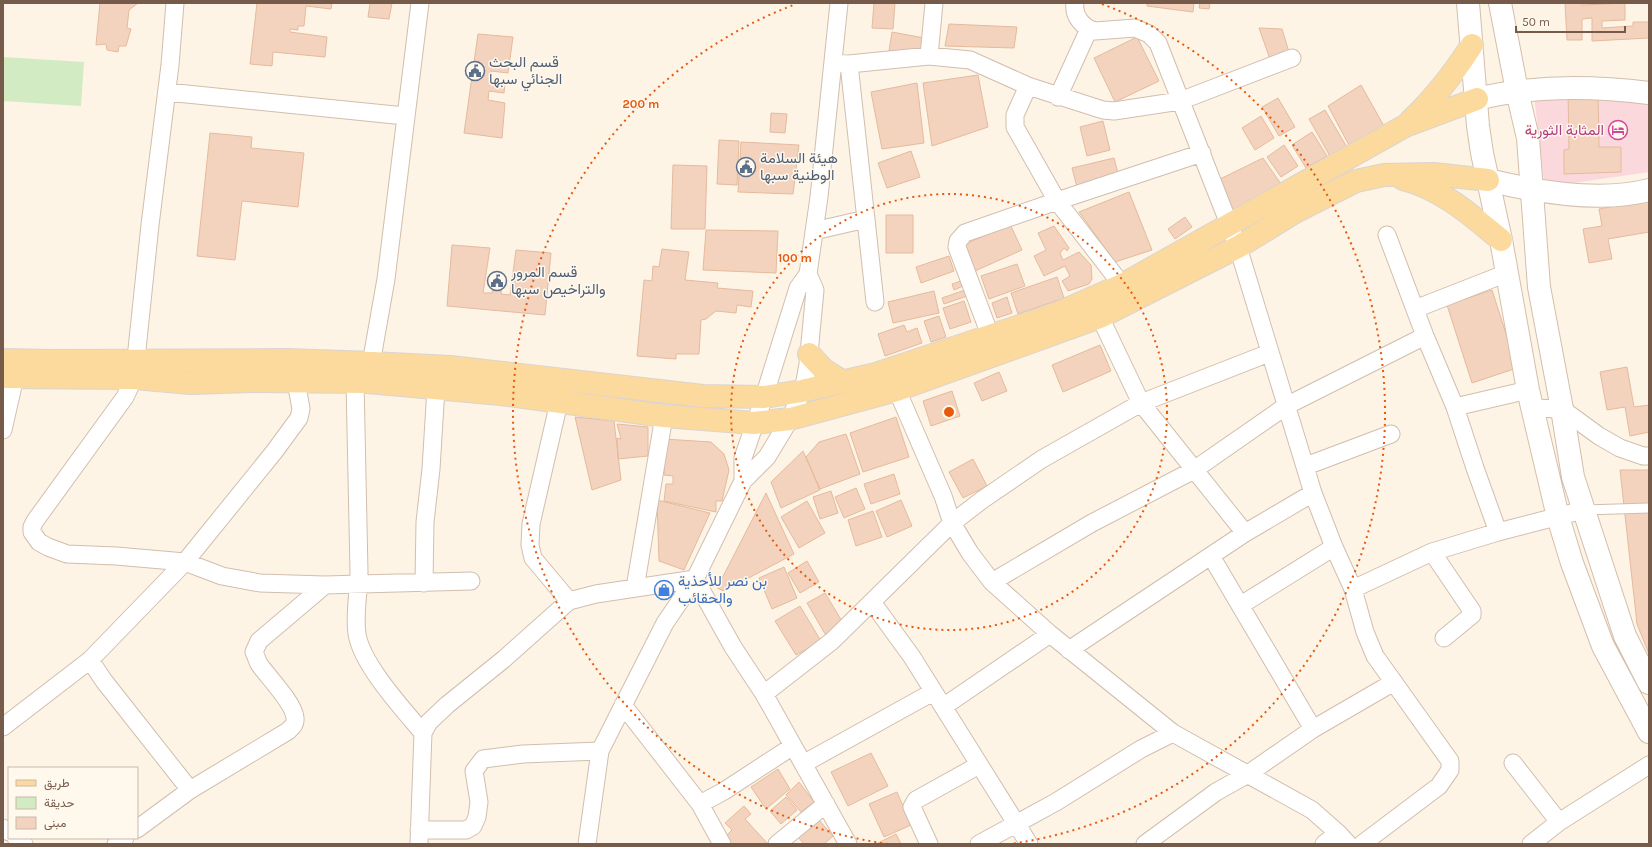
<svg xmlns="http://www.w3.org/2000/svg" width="1652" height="847" font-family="Karla,Vazirmatn,sans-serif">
<rect width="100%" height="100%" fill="#fdf4e5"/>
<path fill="#fbd8dc" d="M1534,96L1649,102V172L1560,185L1544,183Z"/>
<path fill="#d3ebc3" d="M3,57L84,62L81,106L3,101Z"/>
<path fill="#f3d3bd" stroke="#e5ba9d" d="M100,3H138L129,10L127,28L131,29L126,46H119L118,52L107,50L106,44L96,45Z
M257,3H332L331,9L306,6L304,26H298V30L290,29V32L327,37L325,57L273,52L272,66L250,64Z
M370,3H392L389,19L368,17Z
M874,3H895L893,29L872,28Z
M1147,3H1194L1193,12L1147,6Z
M1200,3H1210L1209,9L1199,8Z
M1565,3H1582V5L1625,3V20L1602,21V28L1633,26V22H1649V38L1592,41V18L1582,19V40H1567Z
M949,24L1017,27L1014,48L945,46Z
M1259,28L1282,29L1289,52L1270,59Z
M892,32L924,38L921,57L889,51Z
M478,34L513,37L508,73L491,71L490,83L505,84L504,93L489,91L488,100L505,103L502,138L464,133Z
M1137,37L1159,81L1115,102L1094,58Z
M978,75L988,127L932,146L923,83Z
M917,83L924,143L882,149L871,92Z
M1361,85L1384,126L1350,147L1328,106Z
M1598,89L1599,147H1621V172L1564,174V150L1569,149L1568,90Z
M1278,98L1295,127L1279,136L1262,107Z
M1325,110L1348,149L1331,158L1309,119Z
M771,113L787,114L785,133L770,132Z
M1261,116L1274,138L1255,150L1242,128Z
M1103,121L1110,150L1087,156L1080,127Z
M1312,132L1327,156L1306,168L1292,145Z
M210,133L252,137L251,148L304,153L298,207L242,201L235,260L197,256Z
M719,140L739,141L737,185L717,184Z
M741,142L799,145L793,194L738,192Z
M1284,145L1298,166L1281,177L1267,157Z
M911,151L920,177L887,188L878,163Z
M1114,158L1119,177L1077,187L1072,168Z
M1263,158L1281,184L1233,214L1218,180Z
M673,165L707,166L705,229H671Z
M1129,192L1152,250L1115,262L1079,212Z
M1649,200V232L1608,239L1612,259L1589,263L1583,229L1602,226L1599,209Z
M886,215H913V253H886Z
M1185,217L1192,227L1175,239L1168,229Z
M1010,224L1022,250L975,271L963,245Z
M1054,226L1069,248L1067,251L1064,248L1060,253L1063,260L1079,252L1091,265L1092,279L1089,284L1068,291L1062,281L1070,276L1065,266L1044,276L1034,256L1046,250L1038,233Z
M706,230L778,231L776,273L703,270Z
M452,245L490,248L483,293H492L493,283H502L501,294L510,295L516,250L551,253L545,315L447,306Z
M662,249L689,252L685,280L718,283L717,288L753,291L751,307L737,305L736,313L716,311L706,319L701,320L699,354H676V359L637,356L644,280L652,281L653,266L659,267Z
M949,256L954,271L921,283L916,267Z
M1017,264L1025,286L989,299L981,276Z
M1057,277L1064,298L1018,314L1011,293Z
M961,281L963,286L954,290L952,284Z
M965,290L967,296L944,304L942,298Z
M1492,290L1517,368L1472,383L1447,305Z
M934,291L939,313L893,323L888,302Z
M1007,297L1012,313L997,318L992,303Z
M964,301L971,322L950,329L943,308Z
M939,316L946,337L931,342L924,321Z
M904,325L907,332L917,328L922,343L885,356L878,334Z
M1100,345L1111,371L1063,392L1052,365Z
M1627,367L1634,407L1649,405V432L1630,436L1625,407L1607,410L1600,372Z
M999,372L1007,391L982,401L974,383Z
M952,391L960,416L931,426L923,401Z
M575,417L614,421L621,480L592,490Z
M896,417L909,457L863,472L850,433Z
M617,424L648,427V456L618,459L617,438L621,439Z
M846,434L860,474L820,489L806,457L819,442Z
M664,439L711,442L724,454L729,470L722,501H716V512L664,501L666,484H673V476L664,475Z
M803,451L820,490L781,508L771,482Z
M973,459L987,486L963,498L949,472Z
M1620,470H1649V654L1637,624Z
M894,474L900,494L871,504L864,484Z
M856,488L865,509L844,518L835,497Z
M831,491L838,513L820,519L813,497Z
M766,493L794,554L724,591L717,588Z
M657,500L710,513L684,570L659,561Z
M901,500L912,526L887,537L876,511Z
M807,501L825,533L799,548L781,517Z
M873,511L882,537L856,546L848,520Z
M807,561L819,582L800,593L788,573Z
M784,567L797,598L772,609L759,578Z
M825,593L846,628L828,639L807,603Z
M800,606L821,641L796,655L775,621Z
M871,753L888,786L848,806L831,772Z
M778,769L790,789L766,809L751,787Z
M799,782L814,802L801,812L786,795Z
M897,792L911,825L884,837L869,804Z
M786,797L797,810L781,824L770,811Z
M744,806L751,814L745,819L768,844H729L724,838L732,830L725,823Z
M818,819L833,836L824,844H804L798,837Z
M896,834L901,844H876Z"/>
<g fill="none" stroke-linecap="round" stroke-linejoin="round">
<defs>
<path id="service" d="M1584,510L1649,508"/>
<path id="minor" d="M175,3L170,65L150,225L134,378L125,397L35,521L32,527V532L39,542L48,547L67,554L116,556L185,562L222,576L260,583L325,585L471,581
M1075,3C1073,16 1083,28 1095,31L1135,28L1149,34L1158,43L1238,247L1313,493L1334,547L1353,589L1365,632L1375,656L1450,761V770L1439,786L1362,844
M929,56L934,3
M833,63L849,64L929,56L970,60L1028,86L1103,110L1114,111L1180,101L1292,58
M849,64L875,302
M1028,86L1015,115V127L1057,201L1122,285
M167,92L405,116
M1058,97L1089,29
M814,231L866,219
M1387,235L1425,336L1455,407L1475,468L1498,532
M1415,309L1507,273
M1100,317L1141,403L1245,533
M990,335L957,247L958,241L965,233L1057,201L1202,153
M369,375L386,279L420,3
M355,381L359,572C359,593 354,613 357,634C362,665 403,709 423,733
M897,390L943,496L952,523L970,553L992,582L1050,634L1173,733L1312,810L1338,833L1348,844
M559,402L531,524L530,545L533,558L569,601
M1455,407L1528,390
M1532,408L1562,409L1599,436L1620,448L1643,456H1649
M3,430L15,377
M1306,466L1391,434
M743,481V458L764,397L798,288L808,274L819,197L839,3
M1432,552L1472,611V615L1444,638
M1211,556L1313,729
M992,582L1092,523L1194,470L1286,406L1425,336
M424,583L425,522L431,469L436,388
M635,588L664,416
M1353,589L1432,552L1498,532L1583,510
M872,602L912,657L1029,844
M1241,605L1334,547
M1069,650L1245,533L1313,493
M90,660L104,681L190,790L137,829
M764,694L832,641L952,523L982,500L1042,459L1141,403L1269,353
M623,705L700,804L724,791L793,746
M943,707L1050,634
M3,727L90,660L185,562L274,452L299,418L301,409L296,381
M1513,763L1559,822
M803,764L933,692
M190,790L288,731C292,727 296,724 295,718C294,703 268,677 259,664C257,660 256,656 254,652L259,641L325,585
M700,804L722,844
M3,828L9,832
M419,830H466L473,826L477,817L479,802L474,771L483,759L523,754L600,751
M16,838L24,844
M116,844L125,838
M419,844L423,733L429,722L447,705L504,659L569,601L596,594L695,579L733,647L764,694L848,844
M587,844L600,751L665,623L695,579L743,481L767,457L790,419L802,391L805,381L808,364L815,290L808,274
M777,844L826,804
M929,844L912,807L916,800L979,765
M979,844L1056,802L1141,749L1173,733
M1145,844L1216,792L1248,774L1313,729L1394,682
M1324,844L1338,833
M1531,844L1559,822L1649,765"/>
<path id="tertiary" d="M1477,99C1533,85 1592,86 1649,93
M1488,180C1537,192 1599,203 1649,190"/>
<path id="secondary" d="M1468,3L1478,126L1482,153L1501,240L1528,390L1558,517L1572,563L1603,646L1649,732
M1500,3L1517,91L1528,138L1539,287L1562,409L1573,477L1625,636L1649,683"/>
<path id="primary" d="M1411,120C1435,98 1454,73 1472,45
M1403,179C1441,188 1472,216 1501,240
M809,354L824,370L843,382
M3,360L52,361L287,360L372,363L450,367L703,396L764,397L802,391L876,374L1056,314L1122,285L1405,126L1477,99
M3,377L134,378L191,383L251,381L368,382L501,394L664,416L754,423L790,419L897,390L1100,317L1238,247L1295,212L1356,181L1384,175L1434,174L1488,180"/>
</defs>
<use href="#service" stroke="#d1beae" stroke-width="11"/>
<use href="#minor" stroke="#d1beae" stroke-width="19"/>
<use href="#tertiary" stroke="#d1beae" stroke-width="24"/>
<use href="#secondary" stroke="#d4beab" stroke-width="24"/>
<use href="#primary" stroke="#dbd4d0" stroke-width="24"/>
<use href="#service" stroke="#fff" stroke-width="9"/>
<use href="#minor" stroke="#fff" stroke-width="17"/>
<use href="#tertiary" stroke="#fff" stroke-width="22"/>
<use href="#secondary" stroke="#fff" stroke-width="22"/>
<use href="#primary" stroke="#fcda9d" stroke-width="22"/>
</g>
<g fill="none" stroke="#e8590c" stroke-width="2" stroke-dasharray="2 4">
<circle cx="949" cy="412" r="218"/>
<path d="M888 844A436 436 0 0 1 796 4M1102 4A436 436 0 0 1 1010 844"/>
</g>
<defs>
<symbol id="civic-ring" viewBox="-11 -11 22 22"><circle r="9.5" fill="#fff8ec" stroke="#5c6f8a" stroke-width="1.5"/><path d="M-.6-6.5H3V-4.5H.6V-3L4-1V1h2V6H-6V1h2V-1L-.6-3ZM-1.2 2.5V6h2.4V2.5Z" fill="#5c6f8a"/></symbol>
<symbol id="hotel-ring" viewBox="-11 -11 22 22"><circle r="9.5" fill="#fff8ec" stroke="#d1479c" stroke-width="1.5"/><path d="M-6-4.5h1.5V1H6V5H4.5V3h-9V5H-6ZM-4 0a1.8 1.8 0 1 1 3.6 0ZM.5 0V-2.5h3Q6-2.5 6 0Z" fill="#d1479c"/></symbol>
<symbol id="shop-ring" viewBox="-11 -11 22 22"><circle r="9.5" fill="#fff8ec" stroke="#3f7fe0" stroke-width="1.5"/><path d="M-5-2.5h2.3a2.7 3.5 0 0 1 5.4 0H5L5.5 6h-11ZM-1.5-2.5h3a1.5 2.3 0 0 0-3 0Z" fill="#3f7fe0"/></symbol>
</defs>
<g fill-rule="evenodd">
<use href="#civic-ring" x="464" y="60" width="22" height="22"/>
<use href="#hotel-ring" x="1607" y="119" width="22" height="22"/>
<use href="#civic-ring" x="735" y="156" width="22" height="22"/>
<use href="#civic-ring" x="486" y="270" width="22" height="22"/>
<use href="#shop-ring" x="653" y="579" width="22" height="22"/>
</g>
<g text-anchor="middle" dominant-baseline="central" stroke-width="3" stroke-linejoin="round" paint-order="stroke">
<g font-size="15" fill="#4e5e75" stroke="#fff8ec" text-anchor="start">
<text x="489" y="62">قسم البحث<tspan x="489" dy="17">الجنائي سبها</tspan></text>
<text x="760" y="158">هيئة السلامة<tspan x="760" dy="17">الوطنية سبها</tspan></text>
<text x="511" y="272">قسم المرور<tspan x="511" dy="17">والتراخيص سبها</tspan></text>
</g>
<g font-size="15" fill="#b23c85" stroke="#fff8ec" text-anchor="end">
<text x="1604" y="130">المثابة الثورية</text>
</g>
<g font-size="15" fill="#366cbe" stroke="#fff8ec" text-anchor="start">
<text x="678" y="581">بن نصر للأحذية<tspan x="678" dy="17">والحقائب</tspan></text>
</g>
</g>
<circle cx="949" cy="412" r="6" fill="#e8590c" stroke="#fff8ec" stroke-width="2"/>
<g font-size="12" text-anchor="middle" font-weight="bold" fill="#e8590c" stroke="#fff8ec" stroke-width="3" stroke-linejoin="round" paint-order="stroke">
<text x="641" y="108">200 m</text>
<text x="795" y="262">100 m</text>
</g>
<rect width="1652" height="847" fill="none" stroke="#765a4a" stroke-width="8"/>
<rect x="8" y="767" width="130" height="72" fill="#fff8ec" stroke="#c8b9ab"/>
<rect x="16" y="780" width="20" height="6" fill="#fcda9d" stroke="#c8b9ab"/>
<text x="44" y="787" font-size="12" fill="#765a4a">طريق</text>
<rect x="16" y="797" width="20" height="12" fill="#d3ebc3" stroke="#c8b9ab"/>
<text x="44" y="807" font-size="12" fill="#765a4a">حديقة</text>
<rect x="16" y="817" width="20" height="12" fill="#f3d3bd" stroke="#c8b9ab"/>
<text x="44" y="827" font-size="12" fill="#765a4a">مبنى</text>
<path d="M1516 26v6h109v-6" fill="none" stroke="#765a4a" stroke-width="2"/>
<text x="1522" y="26" font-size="12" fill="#765a4a" stroke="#fff8ec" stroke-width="3" paint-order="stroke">50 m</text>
</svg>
